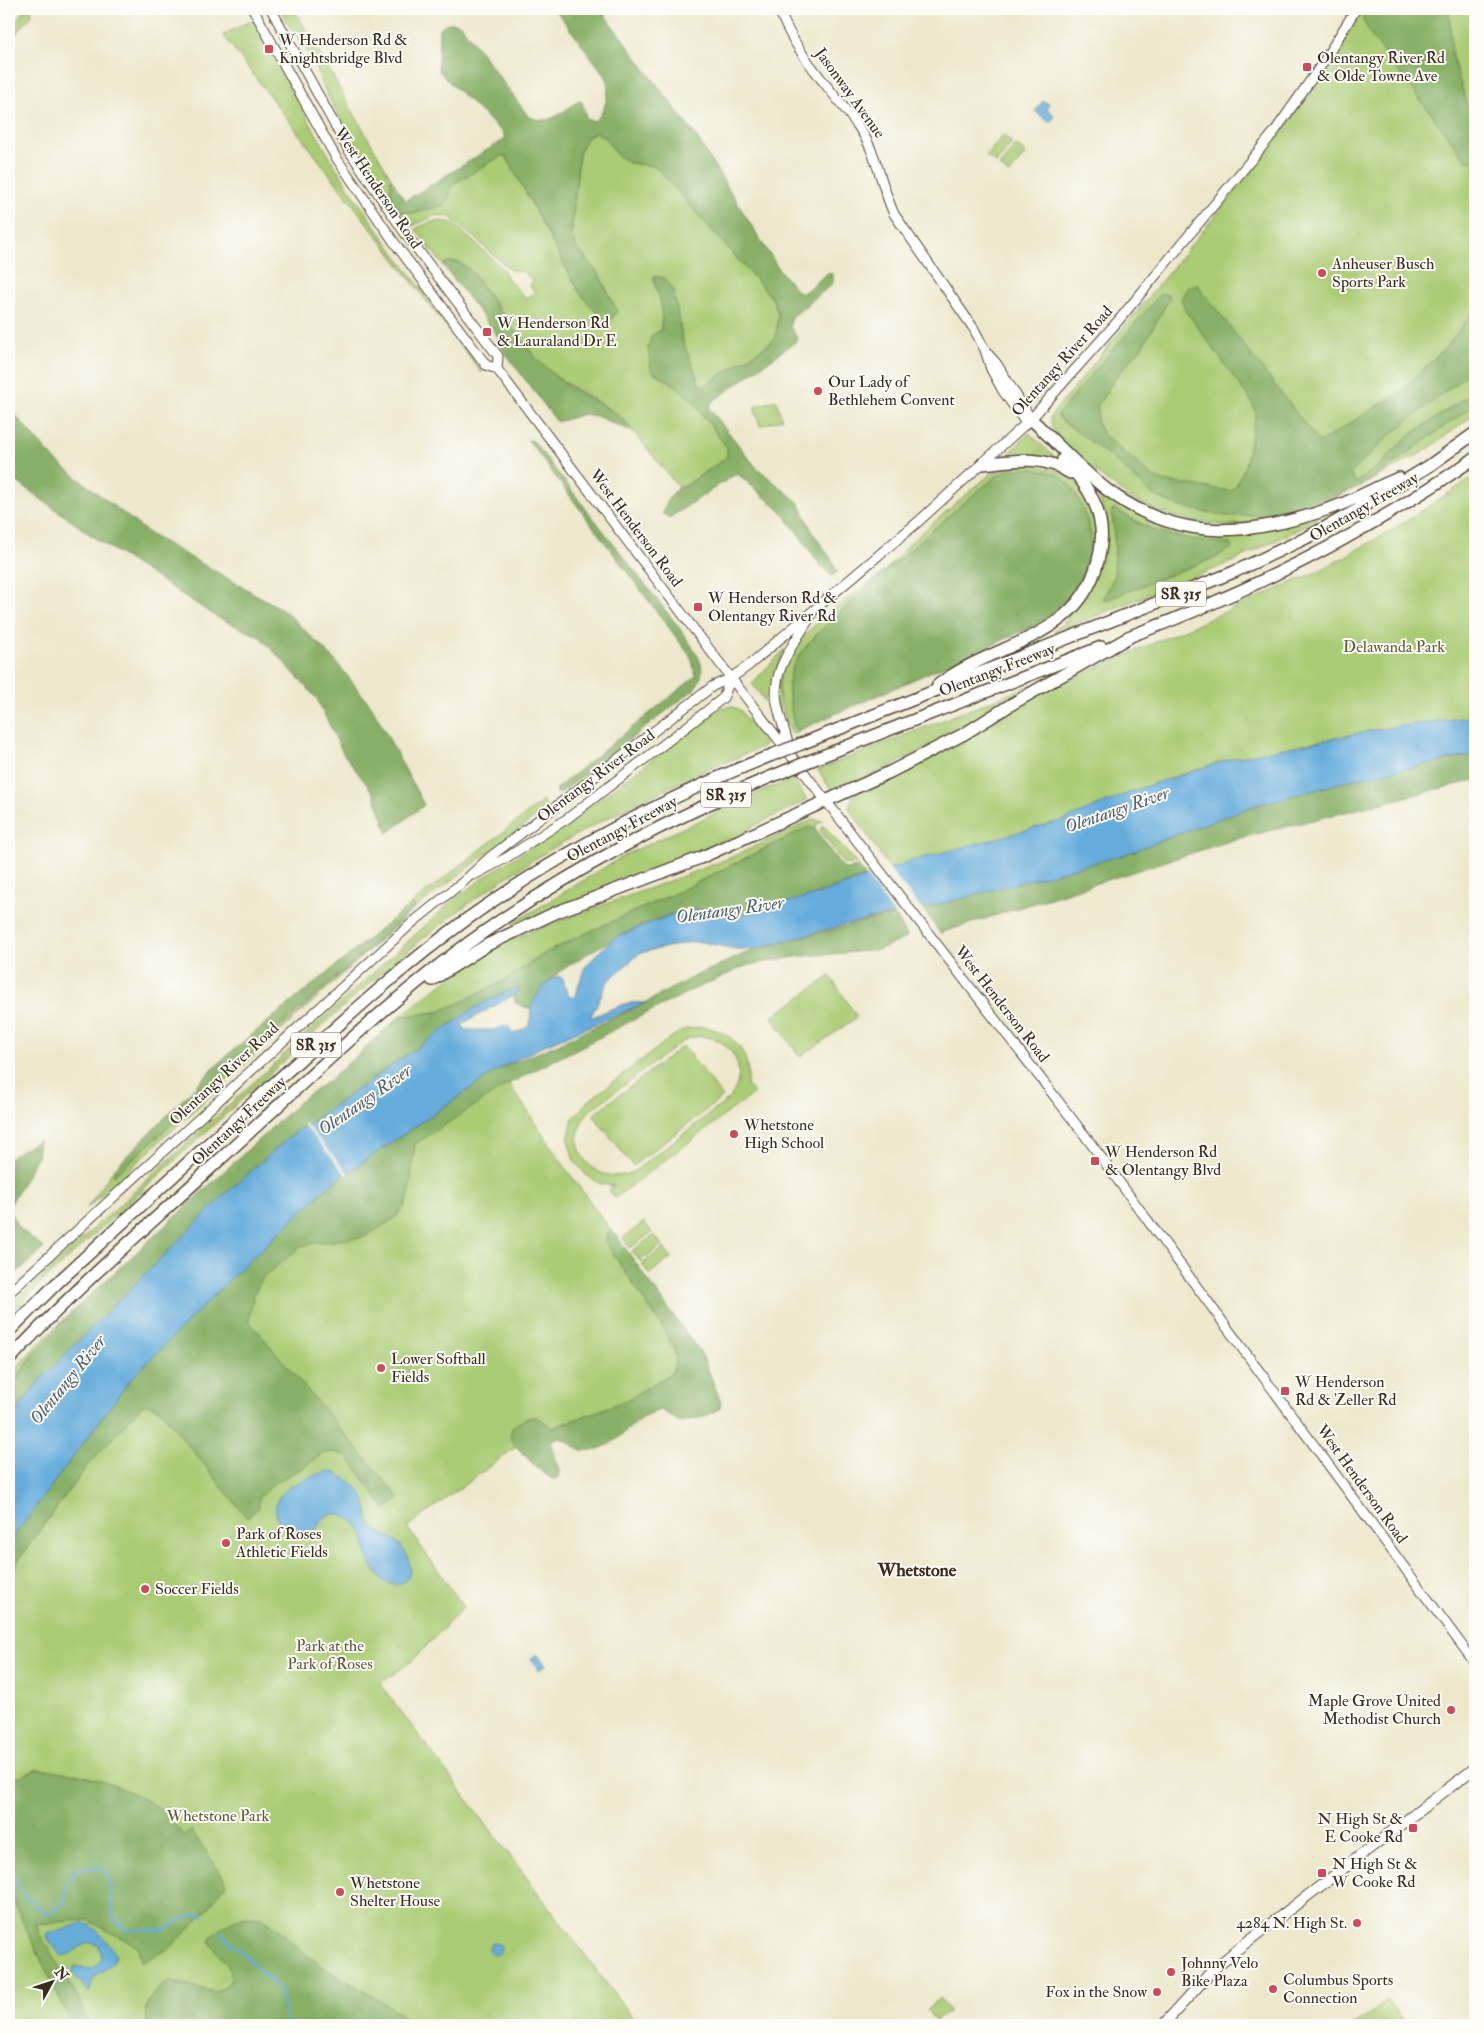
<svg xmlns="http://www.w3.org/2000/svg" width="1484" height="2034" font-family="'IM FELL Double Pica',serif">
<rect width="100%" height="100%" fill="#fdfcf7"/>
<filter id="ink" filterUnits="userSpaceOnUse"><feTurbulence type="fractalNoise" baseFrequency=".02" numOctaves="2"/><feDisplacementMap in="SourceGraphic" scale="10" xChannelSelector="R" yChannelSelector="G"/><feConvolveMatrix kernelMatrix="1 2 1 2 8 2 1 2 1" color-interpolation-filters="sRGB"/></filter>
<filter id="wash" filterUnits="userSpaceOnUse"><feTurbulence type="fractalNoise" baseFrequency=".0096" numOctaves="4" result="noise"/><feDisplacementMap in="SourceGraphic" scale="20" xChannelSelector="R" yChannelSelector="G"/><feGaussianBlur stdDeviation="1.12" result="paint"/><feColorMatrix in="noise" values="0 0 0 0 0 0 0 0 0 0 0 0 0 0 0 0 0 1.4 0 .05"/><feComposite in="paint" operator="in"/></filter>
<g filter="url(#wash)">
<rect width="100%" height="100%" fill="#ede8cc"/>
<path fill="#aacc75" stroke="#727b4a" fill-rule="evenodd" d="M26,9H31L32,15L9,42V29Z
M281,9H294L391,178L390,193L393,203C371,170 350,137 331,102C322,86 318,70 309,54C301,39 285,26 281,9Z
M1362,9H1475V391L1406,438L1384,461L1357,482L1354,481L1350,475L1282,513L1281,518C1202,537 1138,514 1082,459C1073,450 1060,442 1054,432C1052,428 1051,422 1050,417L1265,155L1323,74Z
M254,19C284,75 313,132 347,185C388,248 436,307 480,367L482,373L223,35Z
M595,132L605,137L616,154L629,163L654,166L666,177L772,298L778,313L776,337L769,344L704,386L700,385L683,342L673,289L664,278L654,276C653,286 659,293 661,302C663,326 658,349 654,373L679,387L692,400L727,448V457L684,487H678L627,423L618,414L556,377L537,360L471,271L447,262L443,265L415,229C429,222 438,218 454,224L504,270L508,279L526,299L535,292L529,285L533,281L523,272L511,270L450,217L437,215L412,226L400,212L416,213L444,205L449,199L451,187L456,182L501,156H506L579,292L610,320L617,311L599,274L577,248L571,237L579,154L585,139Z
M1003,135L1012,143L996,163L986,156Z
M1016,145L1026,153L1009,174L999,166Z
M776,400L782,419L760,426L754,407Z
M1475,404V414L1428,449L1368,482Z
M1029,433L1057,459L1031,455L1007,456Z
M1027,463L1065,473L1076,482L1090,504L1096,522L1097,541L1088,577L1076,597L1048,622L1023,631L1053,612L999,474C953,511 910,550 866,589C845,608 802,643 792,669C785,687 791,707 794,726L797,731L792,734C784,715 774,692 782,671C800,625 848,601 884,571C894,563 901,552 910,543C936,520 962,498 988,476L1000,469Z
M1475,476V716L1380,729L1230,759L1141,788L1064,820L890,869L849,808L854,794L860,789L878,787L901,777L927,760L969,737L1046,690L1319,571L1394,529Z
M1095,483L1194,530L1316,517L1317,520L1234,561L1055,632L1054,630L1066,621L1106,537L1102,506L1093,485ZM1115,509L1155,531L1232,548L1216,557L1108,599H1103L1114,578L1115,547L1112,510Z
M785,649L777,668L780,723L752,683Z
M1033,684L1035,687L968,728L838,792L832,791L818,770Z
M723,706L724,708L730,706L740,710L766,745C668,786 571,831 483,893C404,949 334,1015 263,1080C189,1148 114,1216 40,1284L9,1316V1306L452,901L493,871L553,834Z
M793,779L807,800L758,824L732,839L514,927L512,924L625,855L767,789Z
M543,801L546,805L543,811L414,909V905L411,904Z
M814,819L823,821L817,824L815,829L808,827L680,891L593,930L547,952L505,980L455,1005L437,1012L399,1017C440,984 481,953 529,932L686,875L730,858Z
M822,826L825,827L857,864H844L820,830Z
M403,919L87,1208L114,1169V1175Z
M830,976L857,1017L800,1057L772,1017Z
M701,1027C732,1029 753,1054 747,1085L754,1093L615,1198L609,1190L614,1186L601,1184L588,1177L574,1161L568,1140L573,1118L587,1102L673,1036L686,1029ZM701,1036C737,1039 752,1079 724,1103L633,1172C591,1190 558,1139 592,1109L679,1044L689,1038Z
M683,1046L723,1097L633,1166L593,1115Z
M499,1069L569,1173L702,1355L625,1401L531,1436L407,1527L464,1607L413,1660L380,1684L638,2025H9V1543L130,1380Z
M644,1222L652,1232L630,1248L623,1238Z
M654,1235L662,1245L640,1261L632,1251Z
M664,1248L671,1258L649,1274L642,1264Z
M75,1309L36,1352L9,1388V1375L38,1344Z
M940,1999L949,2011L935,2021L926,2009Z
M1388,2001L1406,2025H1353Z"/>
<path fill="#87b066" stroke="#616d42" d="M555,9H600L695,135L780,271L796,290L802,294L829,272L833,275V283L791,318L790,326L797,338L795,342L712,402L709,408L756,467L799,503L813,533L832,560L837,572L832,576L821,566L783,513L739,475H734L669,518L662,513L669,498L678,487H684L727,457V448L692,400L678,387L651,370L648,348L652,335L661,330C662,321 662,310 660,300C658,291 653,285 654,276L664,278L673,289L683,342L700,385L704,386L769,344L776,337L778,313L772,298L655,166L629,163L616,154L605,137L595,132L585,139L579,154L571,237L577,248L599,274L617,311L611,320L602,319L579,292L506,156H501L456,182L451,187L449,199L444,205L416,213L400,212C391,200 390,192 391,178L405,201L505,139L503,133L446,79L438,69L439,29C446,22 452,21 461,25L528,116C549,127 561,113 578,101L582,102L587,120L594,121C606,112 610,93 607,78Z
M1364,9H1449L1452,56L1475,131V161L1473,162L1466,160L1372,37L1363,21Z
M447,262H459L471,271C497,306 521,347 554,375C579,397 613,405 634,432L596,416L584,414L557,422L503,350L497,335L443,265Z
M1197,284L1318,441H1322L1401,391L1446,347L1475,310V368L1390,435L1350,474L1354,481L1357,482L1384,461L1406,438L1475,391V404L1368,482L1333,498L1282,513L1265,515L1226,516L1180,507L1153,495L1110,456L1061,420L1057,415L1160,294H1168L1170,298L1142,347L1118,374L1098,405L1097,422L1102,433L1152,476L1163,481L1231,491L1235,487L1245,466L1256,414L1252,402L1186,311L1181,299L1187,288Z
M9,408L56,461L151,535L285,611L333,658L372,707L424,805L388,833L374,794L343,753L317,699L284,662L260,637L217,617L98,540L9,476Z
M528,440L533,441L680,629C694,651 714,668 692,691L561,793H557V788L696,676L691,657Z
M1025,468C1055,471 1069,475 1081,505C1086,517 1091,529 1091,542C1091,565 1070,599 1053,612C1044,619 1033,625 1023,631L797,731L794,726C791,707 785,687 792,669C802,643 845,608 866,589C910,550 953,511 999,474L1007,470Z
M1115,509C1154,536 1184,539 1230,544L1232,548L1216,557L1108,599H1103L1114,577L1115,547L1112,510Z
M1475,755V780L1236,839L940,933L923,908L1123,855L1250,807L1370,775Z
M808,827L815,829L842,867L845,869L859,867L865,877C828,890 791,904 752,912C732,916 712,908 691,910C654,914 581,954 552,978C542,986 536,998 530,1009L515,1003L514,995L520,989L514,988L476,1007L457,1020L288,1138L224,1195L9,1421V1388L36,1352L75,1309L306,1096L330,1080L399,1017L437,1012L455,1005L505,980L547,952L593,930L680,891Z
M411,904L414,905V909L289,1018L114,1176V1169L226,1056Z
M895,914L907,936L904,939L878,950L794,957L748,965L684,994L510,1083L415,1144L409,1196L404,1207L395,1218L365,1237L315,1243L303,1246L264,1276L254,1294L249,1321L400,1499L385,1509L347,1456L334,1452L321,1454L305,1467L277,1481L259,1498V1507L247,1518L160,1410L148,1404L142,1406L87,1466L21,1556L9,1577V1543L130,1380L233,1276L331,1184L499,1069L549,1048L645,1003L691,978L755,949Z
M39,1140L37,1157L9,1207V1158Z
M9,1209L18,1227L44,1248L9,1280Z
M612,1230L702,1355L721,1402L720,1409L704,1417L680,1422L661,1410C632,1417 625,1439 601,1448C596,1450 588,1450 582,1451C572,1446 561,1432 551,1441L560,1474L557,1478L552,1479C536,1468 521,1453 510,1438L512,1428C530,1414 535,1413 552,1428L625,1401L672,1373L676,1359L674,1349L661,1325L605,1242L608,1233Z
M38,1769C80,1772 123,1784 158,1808C168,1814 176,1827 184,1836L191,1830L220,1872L226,1884L207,1910L170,1948L141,1962L138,1947L87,1920L36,1924L39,1933L82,2004L89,2025H72L9,1892V1778L19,1777Z
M246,1917L261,1918L277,1928L303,1952L332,1973L372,1995L417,2025H149C139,2004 153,1992 170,1981L216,1992L225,1987L232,1978L228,1966L209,1941C217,1927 231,1922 246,1917Z"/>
<path fill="#65acdb" stroke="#506b7c" d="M1043,101L1049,104L1047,109L1053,114L1054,118L1051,121H1047L1035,111Z
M1475,716V755L1370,775L1250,807L1123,855L949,902L844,925L755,949H736L702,942H691L640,953L608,981L590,1018C609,1011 624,1000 645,1003L545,1045L499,1069L331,1184L233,1276L130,1380L9,1543V1421L40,1380L224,1195L288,1138L457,1020L476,1007L514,988L520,989L514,995L462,1024L465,1030H493L508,1025L512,1034C517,1032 523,1030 527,1027C533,1022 529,1015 531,1008C534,996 546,981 558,976L563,979L567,994L572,998L575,995L585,967L605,946L616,937L675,913L694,910L739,914L751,912L822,893L911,861L1064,820L1141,788L1230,759L1380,729Z
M330,1471C345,1476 360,1487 366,1502C368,1508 367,1516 369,1521C376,1534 383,1532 393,1539C404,1546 418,1569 405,1581C401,1584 396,1586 391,1584C378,1582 370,1563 366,1552C365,1547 365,1542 364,1537C358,1523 340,1507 325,1517C320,1522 316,1530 311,1535C303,1536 295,1537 288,1532C276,1525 271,1505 281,1495C293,1482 313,1475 330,1471Z
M537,1654L546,1665L539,1670L531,1659Z
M84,1923C98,1928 109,1943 116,1956L112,1964L93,1978L89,1993L73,1973L74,1967L76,1966C90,1969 94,1973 102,1957L99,1946C83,1936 78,1955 62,1956L52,1946L47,1936L50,1932C65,1932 70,1925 84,1923Z
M489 1949a6 6 0 1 1 12 0a6 6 0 1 1-12 0Z"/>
<path fill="#ede8cc" d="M888,867L922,910L896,916L865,874Z
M305,1123L349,1174L347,1176L303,1124Z"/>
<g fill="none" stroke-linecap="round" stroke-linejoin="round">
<path stroke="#65acdb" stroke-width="2.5" d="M9,1869L26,1898L46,1913L55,1911L65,1902L66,1883L77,1870L91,1867L105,1870C112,1886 110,1904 114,1920L128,1930H163L187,1917L196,1914L203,1916
M219,1931L280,1990L287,2025"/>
</g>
</g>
<g filter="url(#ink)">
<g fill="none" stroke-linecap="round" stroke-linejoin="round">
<defs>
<path id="secondary" d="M253,9L335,156L394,242L486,365L497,369L731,678L1086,1137L1475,1663
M271,9L348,149L405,233L498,356L497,369
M779,9C795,55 833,90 860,129C878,156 881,186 894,214L974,329L985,350L991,369L1003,391L1026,423
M987,353L996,363L1031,419
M790,752C787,735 780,720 777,703C771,669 795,643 811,616
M474,875L506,858L568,818L694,721L723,698L731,678
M9,1293L412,923L464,881L490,857L713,686L731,678L748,666L919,521L1031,419L1118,321L1275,131L1322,64L1356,9"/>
<path id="primary" d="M1163,2025L1211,1972L1239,1948L1475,1768"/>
<path id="highway" d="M1031,419C1056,442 1079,468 1106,489C1180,545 1255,536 1337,506C1358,498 1378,486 1399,478
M982,464C1014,461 1042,454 1070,473
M1128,637C1250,592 1368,532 1475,458
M938,685C997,639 1085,641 1100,551C1107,514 1088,485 1063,459
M801,744L1234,572L1306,538L1357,510L1429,466L1475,433
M812,760L1101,647
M432,980L487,945L557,912L700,858L890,772L964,734L1012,704L1133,635
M9,1331L56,1284C127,1218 198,1153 269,1088C333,1030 397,970 467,919C562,851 665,798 772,755
M9,1360C73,1290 146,1228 216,1163C302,1085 386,1001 481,934C577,866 676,815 785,771"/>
</defs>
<use href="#secondary" stroke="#564638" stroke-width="11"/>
<use href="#primary" stroke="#564638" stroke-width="12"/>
<use href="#highway" stroke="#564638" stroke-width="14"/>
<use href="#secondary" stroke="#fff" stroke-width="9"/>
<use href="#primary" stroke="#fff" stroke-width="10"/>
<use href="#highway" stroke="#fff" stroke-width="11"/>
<path stroke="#3b2a1e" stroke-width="2.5" stroke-dasharray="8 4" stroke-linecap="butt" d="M9,20L18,9"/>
<defs>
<path id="highway-bridge" d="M772,755L801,744
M785,771L812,760"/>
</defs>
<use href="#highway-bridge" stroke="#564638" stroke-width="14" stroke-linecap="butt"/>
<use href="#highway-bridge" stroke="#fff" stroke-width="11"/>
</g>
</g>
<g fill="#d1495b" stroke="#fdfcf7" stroke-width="2">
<rect x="264" y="44" width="10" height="10" rx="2.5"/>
<rect x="1302" y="62" width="10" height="10" rx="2.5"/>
<circle cx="1322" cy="273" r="5"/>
<rect x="482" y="327" width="10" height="10" rx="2.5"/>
<circle cx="818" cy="391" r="5"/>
<rect x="693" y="602" width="10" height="10" rx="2.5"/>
<circle cx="734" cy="1134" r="5"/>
<rect x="1090" y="1156" width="10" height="10" rx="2.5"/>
<circle cx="381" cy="1368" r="5"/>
<rect x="1280" y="1386" width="10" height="10" rx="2.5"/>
<circle cx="226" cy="1543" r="5"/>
<circle cx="145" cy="1589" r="5"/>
<circle cx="1451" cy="1710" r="5"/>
<rect x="1408" y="1823" width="10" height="10" rx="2.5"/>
<rect x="1317" y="1868" width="10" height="10" rx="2.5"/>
<circle cx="340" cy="1892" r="5"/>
<circle cx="1357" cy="1923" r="5"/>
<circle cx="1171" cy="1972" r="5"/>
<circle cx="1273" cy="1989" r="5"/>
<circle cx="1157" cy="1992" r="5"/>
</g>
<g text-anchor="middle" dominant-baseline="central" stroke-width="4" stroke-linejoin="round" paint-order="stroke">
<g fill="#fdfcf7" stroke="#75695f" stroke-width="1">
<rect x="1156" y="581.5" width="50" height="25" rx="4"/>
<rect x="701" y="782.5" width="50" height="25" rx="4"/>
<rect x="291" y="1032.5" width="50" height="25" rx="4"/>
</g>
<g font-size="15" font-weight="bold" fill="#3b2a1e">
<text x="1181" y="594">SR 315</text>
<text x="726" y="795">SR 315</text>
<text x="316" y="1045">SR 315</text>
</g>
<g font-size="16" fill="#3b2a1e" stroke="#fdfcf7" text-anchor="start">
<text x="279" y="40">W Henderson Rd &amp;<tspan x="279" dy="18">Knightsbridge Blvd</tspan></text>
<text x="1317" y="58">Olentangy River Rd<tspan x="1317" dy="18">&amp; Olde Towne Ave</tspan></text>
<text x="1332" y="264">Anheuser Busch<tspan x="1332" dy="18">Sports Park</tspan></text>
<text x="497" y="323">W Henderson Rd<tspan x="497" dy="18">&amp; Lauraland Dr E</tspan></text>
<text x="828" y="382">Our Lady of<tspan x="828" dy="18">Bethlehem Convent</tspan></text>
<text x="708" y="598">W Henderson Rd &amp;<tspan x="708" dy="18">Olentangy River Rd</tspan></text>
<text x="744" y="1125">Whetstone<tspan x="744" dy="18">High School</tspan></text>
<text x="1105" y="1152">W Henderson Rd<tspan x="1105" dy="18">&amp; Olentangy Blvd</tspan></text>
<text x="391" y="1359">Lower Softball<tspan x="391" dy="18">Fields</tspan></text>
<text x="1295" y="1382">W Henderson<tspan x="1295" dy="18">Rd &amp; Zeller Rd</tspan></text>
<text x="236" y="1534">Park of Roses<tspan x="236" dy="18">Athletic Fields</tspan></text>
<text x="155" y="1589">Soccer Fields</text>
<text x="1441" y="1701" text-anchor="end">Maple Grove United<tspan x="1441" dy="18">Methodist Church</tspan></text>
<text x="1403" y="1819" text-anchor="end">N High St &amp;<tspan x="1403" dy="18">E Cooke Rd</tspan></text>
<text x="1332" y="1864">N High St &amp;<tspan x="1332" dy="18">W Cooke Rd</tspan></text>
<text x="350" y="1883">Whetstone<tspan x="350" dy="18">Shelter House</tspan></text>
<text x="1347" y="1923" text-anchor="end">4284 N. High St.</text>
<text x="1181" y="1963">Johnny Velo<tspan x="1181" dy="18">Bike Plaza</tspan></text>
<text x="1283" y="1980">Columbus Sports<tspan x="1283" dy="18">Connection</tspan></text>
<text x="1147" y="1992" text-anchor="end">Fox in the Snow</text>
</g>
<g font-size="16" fill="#3b2a1e" stroke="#fdfcf7">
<text transform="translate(850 93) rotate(54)">Jasonway Avenue</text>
<text transform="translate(378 188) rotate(56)">West Henderson Road</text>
<text transform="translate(1062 361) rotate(-48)">Olentangy River Road</text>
<text transform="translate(1364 507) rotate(-30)">Olentangy Freeway</text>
<text transform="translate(636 528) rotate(53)">West Henderson Road</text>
<text transform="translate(997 670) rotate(-21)">Olentangy Freeway</text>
<text transform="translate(596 776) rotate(-37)">Olentangy River Road</text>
<text transform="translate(622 829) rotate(-28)">Olentangy Freeway</text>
<text transform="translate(1002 1004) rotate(52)">West Henderson Road</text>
<text transform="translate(224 1074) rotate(-43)">Olentangy River Road</text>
<text transform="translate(239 1121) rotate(-43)">Olentangy Freeway</text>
<text transform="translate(1362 1484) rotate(54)">West Henderson Road</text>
</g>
<g font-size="16" fill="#5c5b38" stroke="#fdfcf7">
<text x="1394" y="647">Delawanda Park</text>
<text x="330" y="1646">Park at the<tspan x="330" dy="18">Park of Roses</tspan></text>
<text x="218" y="1816">Whetstone Park</text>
</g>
<g font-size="18" font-style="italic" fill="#4c5e6a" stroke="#fdfcf7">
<text transform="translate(1117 810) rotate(-19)">Olentangy River</text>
<text transform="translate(730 910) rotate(-8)">Olentangy River</text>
<text transform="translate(365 1100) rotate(-35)">Olentangy River</text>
<text transform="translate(68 1380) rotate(-51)">Olentangy River</text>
</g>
<g font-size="18" font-weight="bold" fill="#3b2a1e" stroke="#fdfcf7">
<text x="917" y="1570">Whetstone</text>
</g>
</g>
<rect width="1484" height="2034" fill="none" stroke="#fdfcf7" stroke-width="30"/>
<g transform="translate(52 1982) rotate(50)" stroke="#fdfcf7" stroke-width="4" paint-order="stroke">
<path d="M0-4L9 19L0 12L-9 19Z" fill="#3b2a1e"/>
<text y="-8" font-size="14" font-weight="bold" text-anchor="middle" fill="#3b2a1e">N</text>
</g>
</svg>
